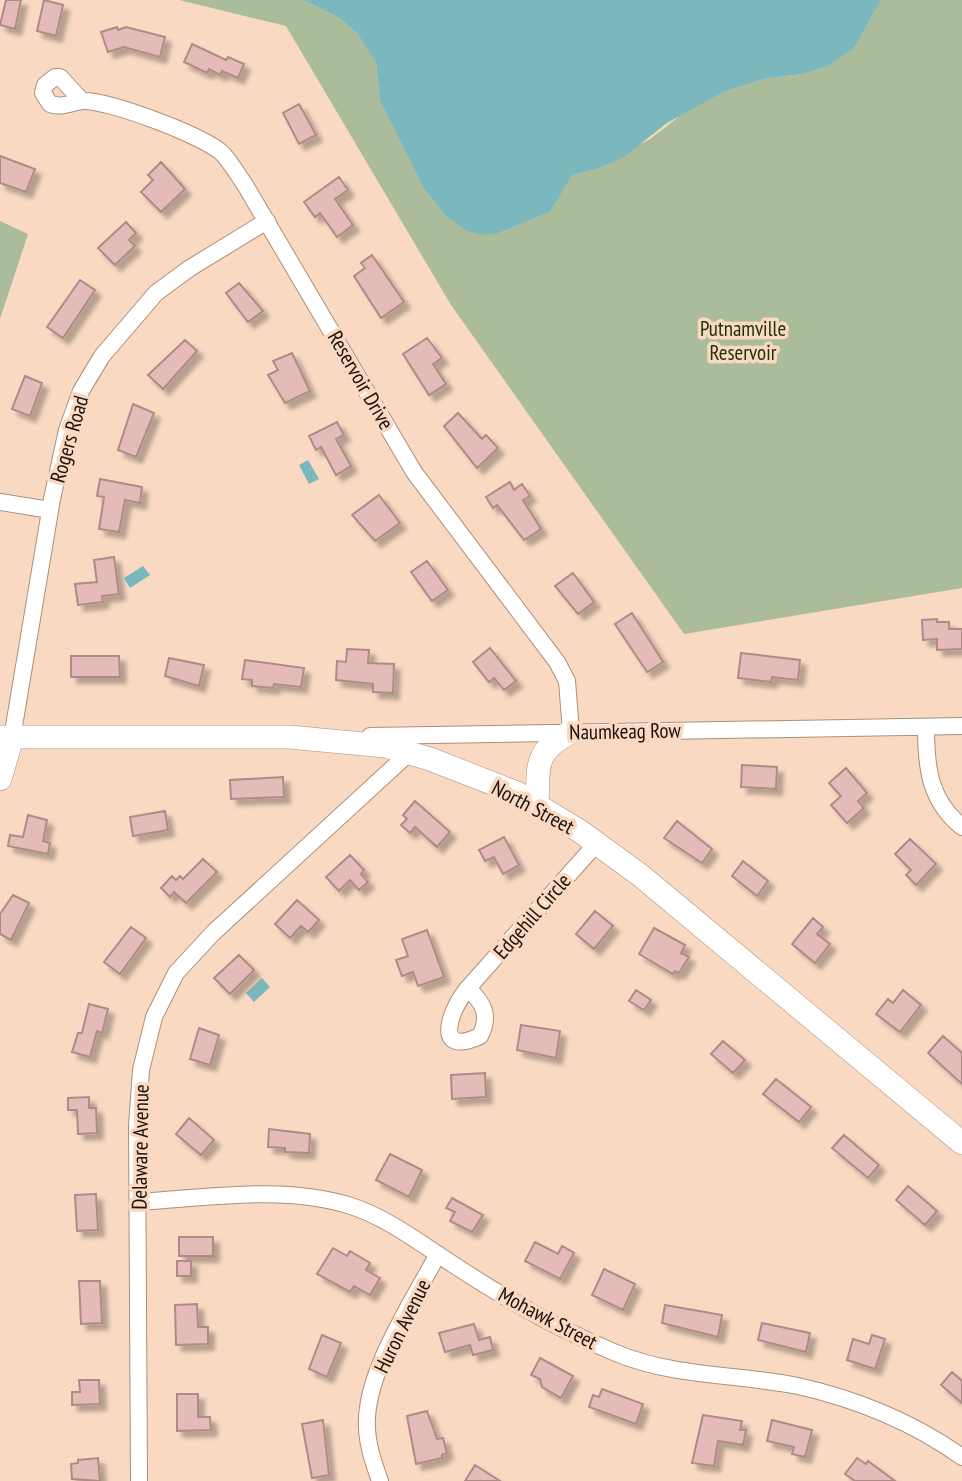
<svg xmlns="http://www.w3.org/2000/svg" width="962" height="1481" font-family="'PT Sans Narrow',sans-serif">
<defs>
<filter id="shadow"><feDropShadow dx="6" dy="6" stdDeviation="2" flood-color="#0004"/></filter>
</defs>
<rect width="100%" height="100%" fill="#f9d9c2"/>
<path fill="#abbc9b" d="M179,0H303L339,18L357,33L376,62L380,101L424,189L445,215L499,233L550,212L571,175L593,170L650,139L694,105L723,92L764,79L802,74L855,47L881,0H962V588L684,634L451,305L286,26Z
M0,221L28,234L0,319Z"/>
<path fill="#7ab8bd" d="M303,0H881L855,47L828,66L802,74L764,79L723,92L667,123L624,157L593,170L572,175L550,212L499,233L482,235L467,231L445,215L424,189L380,101L376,63L357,33L339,18Z
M308,460L319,479L309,484L299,465Z
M143,566L150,575L130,588L124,578Z
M262,978L270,987L254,1002L246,993Z"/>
<path fill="#e4bbb8" stroke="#b08a87" stroke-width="2" filter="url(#shadow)" d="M6,0H21L15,29L0,25Z
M44,0L63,5L56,36L37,31Z
M117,27L118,30L126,27L165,37L160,57L124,47L108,52L101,32Z
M192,44L226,60L228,57L244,64L238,78L222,71L220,75L209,69L207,73L184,62Z
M299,104L316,135L299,144L283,113Z
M0,156L35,169L26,192L0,183Z
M161,162L185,189L161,212L141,192L153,180L148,175Z
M339,177L348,190L335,199L353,225L337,237L320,213L315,217L304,202Z
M126,222L136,233L129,240L135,246L115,265L98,248Z
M372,255L404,302L381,318L354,276L365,268L361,263Z
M80,280L95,290L63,338L47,327Z
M239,283L263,311L248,322L226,293Z
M427,338L442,358L433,364L446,384L429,395L403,354Z
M185,340L197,351L163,389L148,375Z
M292,353L310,391L285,403L268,375L278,370L273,361Z
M25,376L42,383L30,416L12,409Z
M133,404L154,413L136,457L118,450Z
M458,413L482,439L486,435L498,448L477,468L444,426Z
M337,422L344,435L336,439L351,466L336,475L321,447L316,450L309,436Z
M100,479L142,487L140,503L125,500L119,532L99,529L104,497L97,496Z
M510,482L514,490L522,484L530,496L523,500L541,529L524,540L497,505L493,508L486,497Z
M379,495L400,523L375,541L352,515Z
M114,557L119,594L102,596L103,602L78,605L75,584L97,582L94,560Z
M427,561L448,590L432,601L411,572Z
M573,573L594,602L578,614L555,586Z
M632,613L663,662L647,672L615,624Z
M937,619V622H949V629H962V649L937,650V639L923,640L922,620Z
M490,648L516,681L504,690L494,678L489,682L473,662Z
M347,649L369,650L368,663L394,664L393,693L373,692V684L336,680L337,661L346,662Z
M741,653L800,660L798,680L772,677L771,682L738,678Z
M71,656H119L120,677H71Z
M169,658L204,665L199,686L165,676Z
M245,660L304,668L301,687L274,684L273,688L252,686V680L242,679Z
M742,765L777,767L776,789L741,787Z
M846,768L867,793L858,801L864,808L847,823L831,805L841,796L829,783Z
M283,777L284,797L231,799L230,780Z
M415,801L450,832L437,847L415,827L410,833L401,825L407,819L403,815Z
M165,811L168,830L133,836L130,817Z
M28,815L47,820L43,841L50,843L48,854L8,846L10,835L23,837Z
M677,821L712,849L702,863L664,838Z
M504,837L519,865L503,874L494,857L485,861L479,850Z
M910,839L936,864L916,885L906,875L911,870L895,854Z
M350,855L364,870L361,874L368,882L359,890L350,880L339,891L326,877Z
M203,859L217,872L186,903L174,892L170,897L161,888L172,876L176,880L180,876L183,879Z
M743,861L768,881L757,896L732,876Z
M13,895L29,903L11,940L0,934V914Z
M297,900L319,920L308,932L301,926L290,938L275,924Z
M595,911L613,926L594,949L576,934Z
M813,918L823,927L817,934L830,944L815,963L792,944Z
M131,927L146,938L120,974L104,962Z
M654,928L685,945L681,953L689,957L679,973L675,971L673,974L639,954Z
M427,930L444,977L418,986L413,972L402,976L396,960L408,956L402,939Z
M239,955L254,970L230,994L214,978Z
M636,990L651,1000L644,1010L629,1001Z
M903,990L921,1005L900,1032L876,1014L888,999L893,1003Z
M89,1004L108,1009L102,1033L97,1031L90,1057L72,1052L78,1033H82Z
M521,1025L560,1031L556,1058L517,1050Z
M199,1028L219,1035L210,1065L190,1059Z
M943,1036L962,1053V1084L928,1053Z
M723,1041L745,1060L733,1073L711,1054Z
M485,1073L486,1097L452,1099L451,1075Z
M776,1079L811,1107L799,1122L763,1094Z
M89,1097V1108H96L97,1133L78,1134L77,1110H68V1098Z
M189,1118L214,1140L201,1155L176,1134Z
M269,1129L310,1134L309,1153L285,1152V1148L268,1147Z
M844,1135L879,1165L868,1178L832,1148Z
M390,1154L422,1170L409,1197L376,1180Z
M908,1186L937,1211L925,1225L896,1200Z
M96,1194L98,1230L77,1231L75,1195Z
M452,1198L483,1215L472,1232L450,1221L455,1212L446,1208Z
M179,1237H213V1256H179Z
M535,1242L558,1254L562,1246L574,1253L560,1279L525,1261Z
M333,1248L347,1256L350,1251L370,1263L366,1270L380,1278L370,1295L354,1286L350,1292L317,1274Z
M177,1261H191V1276H177Z
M604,1269L635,1284L623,1310L592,1295Z
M79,1281H100L102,1323L81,1324Z
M197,1304L198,1327H208V1344L176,1345L175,1305Z
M665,1305L722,1315L718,1337L662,1323Z
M762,1323L810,1333L806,1352L758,1340Z
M474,1324L479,1340L490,1337L493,1350L473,1355L470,1345L445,1352L439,1333Z
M322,1335L341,1343L327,1377L309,1369Z
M872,1335L885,1339L875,1369L847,1360L853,1339L869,1344Z
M540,1358L573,1376L561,1398L542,1387L540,1379L531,1375Z
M952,1372L962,1381V1403L941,1385Z
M79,1380H99L100,1404L72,1405V1392H80Z
M602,1389L643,1404L636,1424L589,1407L593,1395L599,1397Z
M177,1394H198V1417H210L211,1430L177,1431Z
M427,1411L437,1439L443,1438L447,1453L442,1455V1458L416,1464L407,1416Z
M703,1415L742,1421L740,1430H746L743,1445L718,1441L714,1466L692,1463Z
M323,1420L329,1475L312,1478L302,1424Z
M772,1420L812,1430L805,1457L792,1454L794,1447L767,1441Z
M98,1458L100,1481L72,1479L71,1464L78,1463V1460Z
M857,1458L866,1464L868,1461L895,1481H855L845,1474Z
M475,1465L500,1481H465Z"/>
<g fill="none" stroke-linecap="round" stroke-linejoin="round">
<defs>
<path id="street" d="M82,101L60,77H55L45,85L43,93L50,104C63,108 69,103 82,101C106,99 205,136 223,154C231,163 238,175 245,185L414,472L557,662L567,681L571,732
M0,502L50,510
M926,727C926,767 929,800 962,827
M370,736L962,726
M12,738L52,499L67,430L81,391L102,356L156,293L190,268L267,221
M468,988C483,1003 491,1015 480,1036C433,1058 449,1010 468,988L597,843
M138,1202C206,1198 282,1185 348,1205C387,1217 421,1244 454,1265C504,1298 560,1330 616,1353C673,1377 739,1374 798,1386C856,1399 914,1423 962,1457
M139,1481L137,1126L141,1070L154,1017L176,973L213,933L409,753
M380,1481C374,1464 368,1447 367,1429C363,1375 413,1301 438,1254"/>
<path id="secondary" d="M0,737H289L385,746L430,759L517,793L581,832L640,875L962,1143
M0,779L12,738
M537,805C539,765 533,752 571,732"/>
</defs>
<use href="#street" stroke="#ac8f79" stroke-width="18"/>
<use href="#secondary" stroke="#ac8f79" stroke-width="24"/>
<use href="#street" stroke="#fff" stroke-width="16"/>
<use href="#secondary" stroke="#fff" stroke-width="23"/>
</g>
<g text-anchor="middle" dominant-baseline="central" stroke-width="7" stroke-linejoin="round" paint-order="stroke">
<g font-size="21" fill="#1f3202" stroke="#f9d9c2">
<text x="743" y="328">Putnamville<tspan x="743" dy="24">Reservoir</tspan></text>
</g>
<g font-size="21" fill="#1b1109" stroke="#f9d9c2">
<text transform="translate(361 380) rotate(60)">Reservoir Drive</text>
<text transform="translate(69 439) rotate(-74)">Rogers Road</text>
<text transform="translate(625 731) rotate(-1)">Naumkeag Row</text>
<text transform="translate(533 807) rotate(28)">North Street</text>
<text transform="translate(532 916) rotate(-49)">Edgehill Circle</text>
<text transform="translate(140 1147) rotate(-89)">Delaware Avenue</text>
<text transform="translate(548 1318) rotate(28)">Mohawk Street</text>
<text transform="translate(402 1326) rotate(-64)">Huron Avenue</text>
</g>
</g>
</svg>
